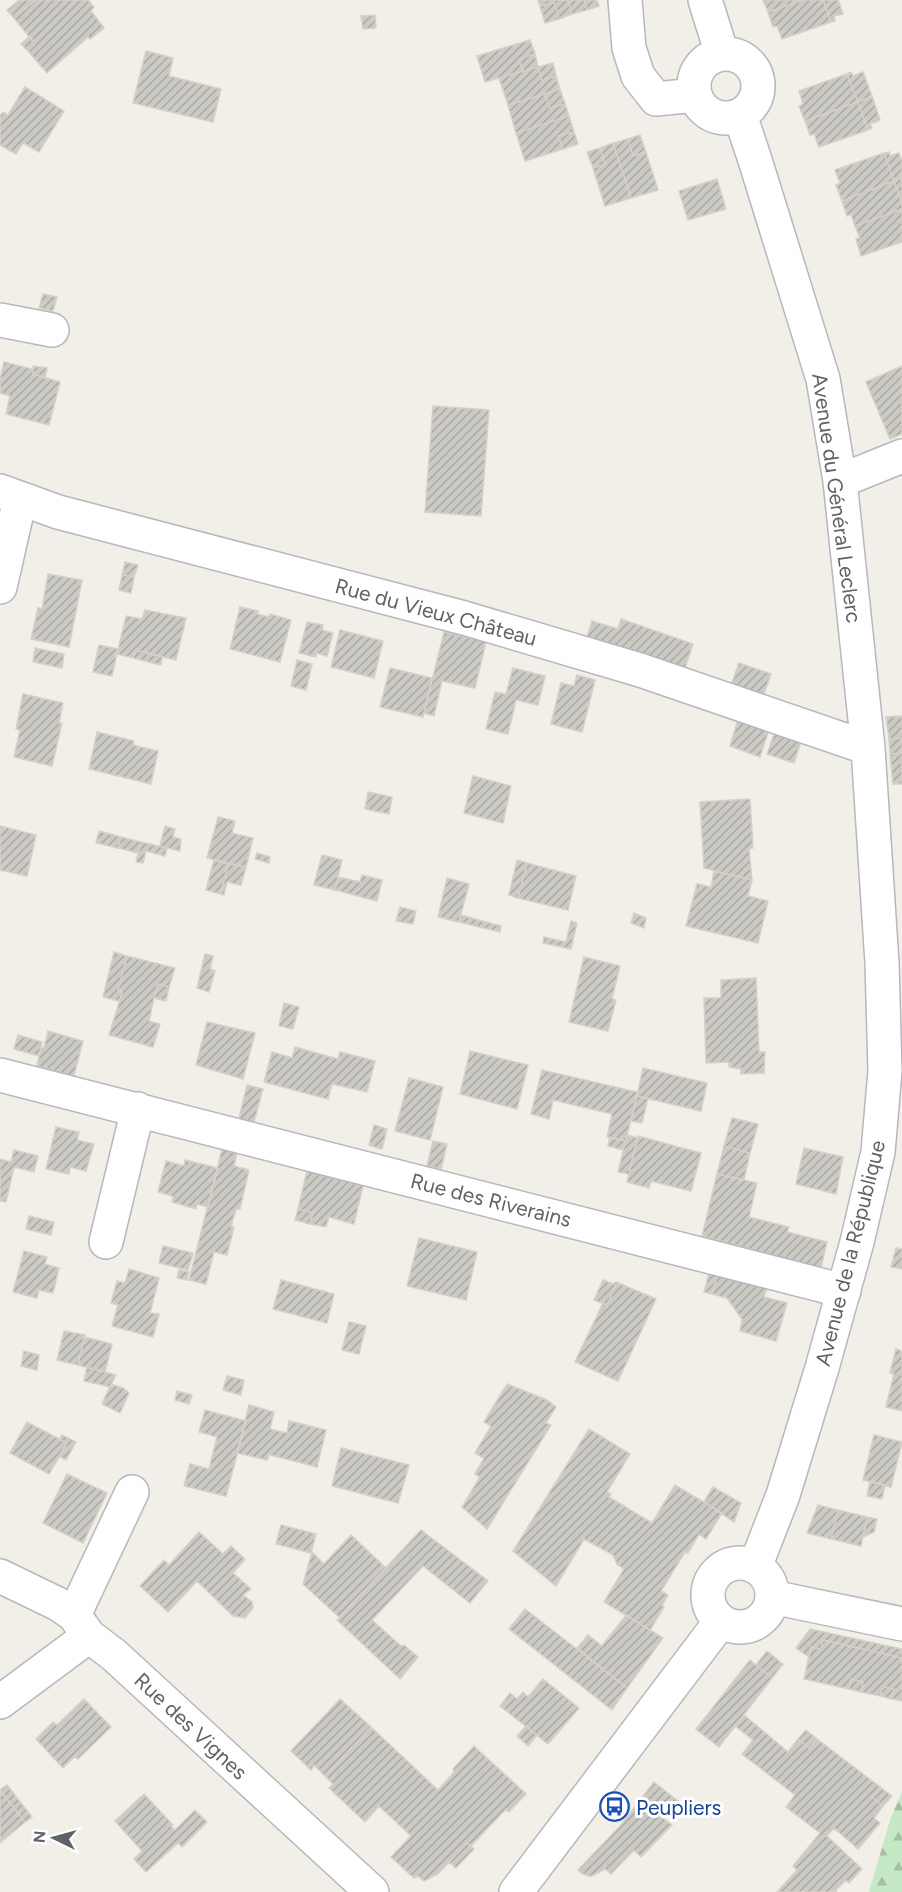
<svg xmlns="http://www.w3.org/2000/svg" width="902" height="1892" font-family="Figtree,sans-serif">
<defs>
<pattern id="forest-firs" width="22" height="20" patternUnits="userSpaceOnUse" patternTransform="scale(1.5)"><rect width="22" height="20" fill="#c5e8c5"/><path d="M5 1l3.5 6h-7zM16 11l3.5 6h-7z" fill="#a3c0a4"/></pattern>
<pattern id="building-hatch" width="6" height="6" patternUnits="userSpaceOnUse" patternTransform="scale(1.5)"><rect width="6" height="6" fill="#cccac5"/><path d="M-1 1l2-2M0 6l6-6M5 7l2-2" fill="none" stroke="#a9a8a4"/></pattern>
</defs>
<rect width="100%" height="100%" fill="#f1efe8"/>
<path fill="url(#forest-firs)" d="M902,1792V1892H869L891,1817Z"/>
<path fill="url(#building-hatch)" stroke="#d6d1c6" stroke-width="1.5" d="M19,0H36L14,18L7,10Z
M36,0H88L94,7L91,11L104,28L90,39L88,37L47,73L28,51L35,44L14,18Z
M538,0H568L572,14L559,19L554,2L540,6Z
M568,0H584L587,10L572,14Z
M584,0H597L599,6L587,10Z
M763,0H803L768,12Z
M803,0H823L831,22L782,39L777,26L773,27L768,12Z
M823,0H838L843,14L834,16L835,21L831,22Z
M554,2L559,19L545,23L540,6Z
M375,15L376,28L363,29L361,16Z
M30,36L35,44L28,51L21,44Z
M530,40L535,54L519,59L523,71L485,82L477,56Z
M146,51L173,58L169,76L221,89L213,122L133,103Z
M535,54L538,67L523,71L519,59Z
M553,63L556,76L542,81L538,67Z
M538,67L542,81L556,76L560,89L508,105L499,78Z
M851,72L853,76L863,72L872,96L858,102L847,74Z
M847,74L858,102L805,121L799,106L803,104L799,91Z
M25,87L64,111L39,152L23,143L16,154L0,145V116L3,112L8,115Z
M560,89L565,104L550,108L545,94Z
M545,94L550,108L565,104L569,116L516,133L508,105Z
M872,96L880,120L870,124L872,128L868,130L858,102Z
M858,102L868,130L819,147L814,134L810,135L805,121Z
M569,116L574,132L558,136L563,149L525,161L516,133Z
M574,132L578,144L563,149L558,136Z
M640,135L646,152L633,156L628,139Z
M628,139L633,156L646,152L658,190L631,198L613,143Z
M613,143L631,198L605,206L593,168L605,164L600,148Z
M600,148L605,164L593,168L587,152Z
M889,152L890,156L899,153L902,161V178L894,181L884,153Z
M884,153L894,181L842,201L836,185L840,183L835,170Z
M902,178V203L894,181Z
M717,179L726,209L688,220L679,191Z
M894,181L902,203V209L855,226L851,214L847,216L842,201Z
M902,209V242L861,256L856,239L860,238L855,226Z
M43,294L57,297L53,311L39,308Z
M4,362L32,369L33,374L60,382L49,425L6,414L10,396L0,393V379Z
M33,366L47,368L45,378L33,374Z
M902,366V434L890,439L866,382Z
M433,406L489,410L481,516L425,512Z
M125,562L138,565L134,577L122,575Z
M48,574L82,580L69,647L31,639L38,608L42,609Z
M122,575L134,577L131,593L119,590Z
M240,607L258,611L257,614L269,617L270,614L291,620L280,662L230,649Z
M145,610L186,618L176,660L135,650L133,658L117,654L126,616L142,619Z
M621,619L693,644L683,674L586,640L592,621L618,629Z
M307,622L323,625L322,630L333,633L327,656L316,653V657L299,653Z
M340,630L383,641L374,678L331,667Z
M444,632L486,642L475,688L442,681L434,716L424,713Z
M99,645L118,649L112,676L93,672Z
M35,648L64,654L62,668L33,662Z
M135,650L162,657L161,665L133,658Z
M297,660L312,664L306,690L291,686Z
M739,663L771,674L761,702L729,691Z
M390,668L432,678L423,717L380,707Z
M513,668L545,676L538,705L516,700L508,734L486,729L495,692L506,694Z
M577,675L595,680L582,732L551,724L561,683L574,686Z
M23,694L63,703L59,723H62L52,766L14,757L20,730L16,729Z
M739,716L770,727L760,757L730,746Z
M902,716V738L889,739L886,717Z
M776,729L802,738L794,763L767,754Z
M97,732L134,741L133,745L158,751L151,784L89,769Z
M902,738V753L890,754L889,739Z
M902,753V784H893L890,754Z
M473,776L511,786L503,823L464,813Z
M368,792L392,797L389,814L365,809Z
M750,799L753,848L749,849L752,880L704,868L700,802Z
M218,817L235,821L232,833L253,838L246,867L207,858Z
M0,826L36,835L27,876L0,870Z
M165,826L175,829L173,837L181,839L180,851L160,846Z
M99,831L121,837L118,848L96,843Z
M121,837L141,842L138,853L118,848Z
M141,842L167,848L165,856L146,851L143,863L136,862Z
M257,853L270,857L269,863L255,859Z
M322,855L342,860L335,890L314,885Z
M214,860L228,864L221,894L206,890Z
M517,860L527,863L518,898L509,895Z
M527,863L576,876L568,910L518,898Z
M228,864L246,867L241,885L227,882L224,895L221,894Z
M714,871L752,880L748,896L768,901L758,943L686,926L697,884L711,887Z
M362,875L382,880L377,901L335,890L338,877L360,882Z
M447,878L469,884L459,922L438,917Z
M400,907L416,911L413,924L396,921Z
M634,913L646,918L644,928L631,923Z
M461,915L501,926L500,932L459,922Z
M571,921L577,923L571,949L543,943L544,937L566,942Z
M114,952L127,956L118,990L122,992L119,1001L103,997Z
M205,954L213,956L210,969L215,971L209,992L197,988Z
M127,956L175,968L169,987L158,984L154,998L149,1021L160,1024L153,1047L109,1035L122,993L121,990H118Z
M584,957L620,966L612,999L616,1000L608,1031L569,1022Z
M756,978L759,1052H765L764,1073L741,1074V1069L729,1067V1062L706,1063L704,998H721V980Z
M158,984L169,987L166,1001L154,998Z
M284,1003L299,1007L293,1029L279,1026Z
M207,1022L255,1033L243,1079L196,1065Z
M48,1031L83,1041L74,1076L37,1066L41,1047L44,1048Z
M18,1035L42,1042L39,1056L14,1049Z
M295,1047L338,1059L340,1052L375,1061L367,1092L332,1084L328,1099L264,1082L272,1052L292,1058Z
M470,1051L528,1065L517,1109L460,1094Z
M643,1068L707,1083L701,1111L637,1096Z
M542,1070L637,1092L626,1141L607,1137L612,1114L553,1100L549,1119L531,1114Z
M409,1078L443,1087L430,1140L395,1131Z
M247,1085L263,1089L254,1122L239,1118Z
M637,1096L648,1098L642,1123L631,1121Z
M732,1118L758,1124L750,1153L724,1146Z
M374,1125L387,1129L382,1149L369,1145Z
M56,1127L79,1132L77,1140L94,1144L86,1171L70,1167L69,1174L46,1169Z
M627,1135L638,1138L629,1174L618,1172Z
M638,1136L701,1153L691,1191L651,1181L649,1188L627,1182Z
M610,1137L626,1141L623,1150L608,1146Z
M433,1141L447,1144L441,1169L427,1166Z
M724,1146L750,1153L744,1180L717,1174Z
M804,1148L843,1157L836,1194L796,1184Z
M222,1149L237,1153L234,1166L249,1170L240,1209H236L231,1227H234L227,1255L214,1252L206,1284H205L189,1280Z
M14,1150L38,1156L34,1172L14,1167L6,1202L0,1201V1159L11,1162Z
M185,1160L218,1168L208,1207L197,1204L196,1209L172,1202L173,1197L172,1196L158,1192L166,1161L184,1166Z
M307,1171L363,1186L354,1224L329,1217L326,1227L310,1224L313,1213L298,1209Z
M717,1174L757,1183L749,1217L789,1227L787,1232L827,1242L821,1268L702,1236Z
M298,1209L313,1213L310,1224L295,1220Z
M29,1216L54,1222L51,1235L26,1229Z
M419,1238L477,1252L466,1300L407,1286Z
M163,1246L193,1253L188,1270L159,1263Z
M896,1248L902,1249V1269L891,1267Z
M24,1251L47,1257L45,1264L59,1268L53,1293L39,1290L37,1298L13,1292Z
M129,1269L159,1278L150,1313L159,1314L153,1337L112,1326L118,1305L111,1303L117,1281L125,1283Z
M179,1270L189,1272L187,1280L177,1278Z
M709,1273L717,1275L712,1294L704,1292Z
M717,1275L767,1287L764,1297L787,1303L776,1341L740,1331L742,1319L727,1298L712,1294Z
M281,1280L334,1294L327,1323L273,1309Z
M603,1280L616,1285L607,1305L594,1300Z
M616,1282L656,1299L618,1381L575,1362L603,1303L607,1305L616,1285L613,1284Z
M349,1322L366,1326L359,1354L342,1350Z
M64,1331L85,1335L78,1365L57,1360Z
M84,1337L112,1344L105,1372L78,1365Z
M896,1349L902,1351V1411L886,1407L894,1374L890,1373Z
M24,1351L39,1355L37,1370L21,1366Z
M87,1367L116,1375L110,1387L84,1381Z
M227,1376L244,1380L241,1395L223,1390Z
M111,1384L123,1388L129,1393L120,1413L102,1404Z
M507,1384L547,1400L556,1407L546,1423L551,1425L487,1529L462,1507L480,1477L475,1474L484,1458L475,1453L491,1426L484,1422Z
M177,1391L192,1395L189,1404L175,1400Z
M249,1405L274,1412L270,1429L287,1433L289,1421L326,1430L317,1467L271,1455H269L267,1460L237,1453Z
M205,1410L246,1421L226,1496L184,1486L190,1464L209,1469L217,1437L199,1432Z
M27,1422L67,1443L49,1474L10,1453Z
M589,1429L630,1454L607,1492L611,1494L609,1497L652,1523L675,1485L722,1513L706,1539L699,1534L688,1553L685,1552L661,1591L668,1595L662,1605L664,1607L650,1630L604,1602L624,1569L617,1564L613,1555L584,1539L556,1586L513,1551Z
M62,1435L76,1442L66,1460L59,1456L67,1443L60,1439Z
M874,1435L902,1442L891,1487L863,1480Z
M341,1448L409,1465L398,1503L332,1486Z
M67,1474L107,1493L83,1543L43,1523Z
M870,1481L885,1485L882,1499L867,1496Z
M713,1487L741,1503L734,1522L704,1502Z
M818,1505L838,1510L831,1539L807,1533Z
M838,1510L867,1517L861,1546L831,1539Z
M867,1517L877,1519L874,1532L863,1537Z
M281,1525L316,1534L311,1553L276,1544Z
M421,1530L488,1581L470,1603L423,1566L372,1620L401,1646L404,1645L418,1657L400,1679L337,1620Z
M199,1532L223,1554L231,1546L245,1559L233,1573L251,1589L243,1595L252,1602L253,1608L245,1618L233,1616L197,1581L168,1612L140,1586L164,1560L169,1565Z
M351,1535L386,1568L339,1617L303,1584L312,1552L324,1564Z
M525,1609L627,1688L612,1710L509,1629Z
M626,1615L663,1638L627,1688L577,1648L588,1635L602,1646Z
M810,1629L902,1649V1658L823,1640L821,1649L811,1647L809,1657L796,1648Z
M823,1640L902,1658V1701L892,1699L894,1689L883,1687L880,1696L861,1692L863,1682L851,1679L849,1689L804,1679L811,1647L821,1649Z
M767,1651L783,1664L772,1678L756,1665Z
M750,1660L772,1678L719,1747L696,1729Z
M543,1679L579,1708L548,1744L500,1706L510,1693L517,1699L523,1692L528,1697Z
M851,1679L863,1682L861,1692L849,1689Z
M883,1687L894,1689L892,1699L880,1696Z
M84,1699L111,1727L78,1759L75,1756L63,1768L36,1739L53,1722L57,1725Z
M340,1699L371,1727L325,1776L314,1765L311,1770L291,1751Z
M744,1715L788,1752L798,1739L809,1748L817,1739L880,1787L872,1797L883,1806L874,1818L880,1823L858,1849L834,1828L827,1836L862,1869L849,1883L846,1880L835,1891L837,1892H777L797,1870L793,1866L820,1833L786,1807L795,1795L742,1754L753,1740L735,1726Z
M526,1726L537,1735L528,1746L517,1736Z
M371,1727L438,1790L454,1772L453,1769L474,1746L526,1794L509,1812L506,1809L471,1846L467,1843L438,1874L424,1881L418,1876L414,1878L391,1857L411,1836L379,1806L365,1822L329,1788L333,1784L325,1776Z
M806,1730L817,1739L809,1748L798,1739Z
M654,1782L678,1801L663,1818L672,1825L641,1857L634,1850L611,1874L605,1869L592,1876H588L581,1873L578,1870L621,1825Z
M7,1785L32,1817L25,1822L0,1790Z
M880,1787L892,1796L883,1806L872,1797Z
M0,1790L25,1822L0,1843Z
M144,1794L173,1825L171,1826L175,1830L195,1810L207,1822L182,1847L178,1843L146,1872L134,1859L142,1851L115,1821Z
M467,1843L474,1849L456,1868L449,1862Z"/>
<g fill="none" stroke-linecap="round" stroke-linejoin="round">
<defs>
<path id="minor" d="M625,0L629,48L638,76L656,99L695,95
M705,0L722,54
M694 86a32 32 0 1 1 64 0a32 32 0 1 1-64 0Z
M740,115L755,160L823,379L840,481L868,748L882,963L885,1071L878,1152L857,1242L822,1368L783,1495L755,1567
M0,320L52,330
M840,481L902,456
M0,491L58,512L464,618L640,670L868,748
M0,587L20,499
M0,1075L844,1291
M106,1242L138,1109
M708 1595a32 32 0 1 1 64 0a32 32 0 1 1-64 0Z
M0,1576L58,1604L74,1615L89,1636L114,1655L372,1892
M772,1597L902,1624
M74,1615L132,1492
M0,1702L89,1636
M516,1892L721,1621"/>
</defs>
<use href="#minor" stroke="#b5b8bc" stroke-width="36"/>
<use href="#minor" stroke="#fff" stroke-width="33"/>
</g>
<defs>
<symbol id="bus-ring" viewBox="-11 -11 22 22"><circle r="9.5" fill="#fff" stroke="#1a4fb4" stroke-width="1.5"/><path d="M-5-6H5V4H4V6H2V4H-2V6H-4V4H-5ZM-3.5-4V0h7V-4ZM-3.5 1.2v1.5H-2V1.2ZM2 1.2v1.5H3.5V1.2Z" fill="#1a4fb4"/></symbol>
</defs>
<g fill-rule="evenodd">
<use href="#bus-ring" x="598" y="1790" width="33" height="33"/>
</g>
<g text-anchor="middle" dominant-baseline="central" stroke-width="6" stroke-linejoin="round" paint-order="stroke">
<g font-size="21" fill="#5f6368" stroke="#fff">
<text transform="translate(837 498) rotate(82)">Avenue du Général Leclerc</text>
<text transform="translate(436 612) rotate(15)">Rue du Vieux Château</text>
<text transform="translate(491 1200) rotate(14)">Rue des Riverains</text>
<text transform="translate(850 1253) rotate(-76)">Avenue de la République</text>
<text transform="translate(191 1726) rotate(43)">Rue des Vignes</text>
</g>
<g font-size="21" fill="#164399" stroke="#fff" text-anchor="start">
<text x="636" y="1807">Peupliers</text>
</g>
</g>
<g transform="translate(54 1838) rotate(275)" stroke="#ffffff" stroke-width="4.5" paint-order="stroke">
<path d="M0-4.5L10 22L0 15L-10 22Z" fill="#5f6368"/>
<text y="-9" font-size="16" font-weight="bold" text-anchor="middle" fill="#5f6368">N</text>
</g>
</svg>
